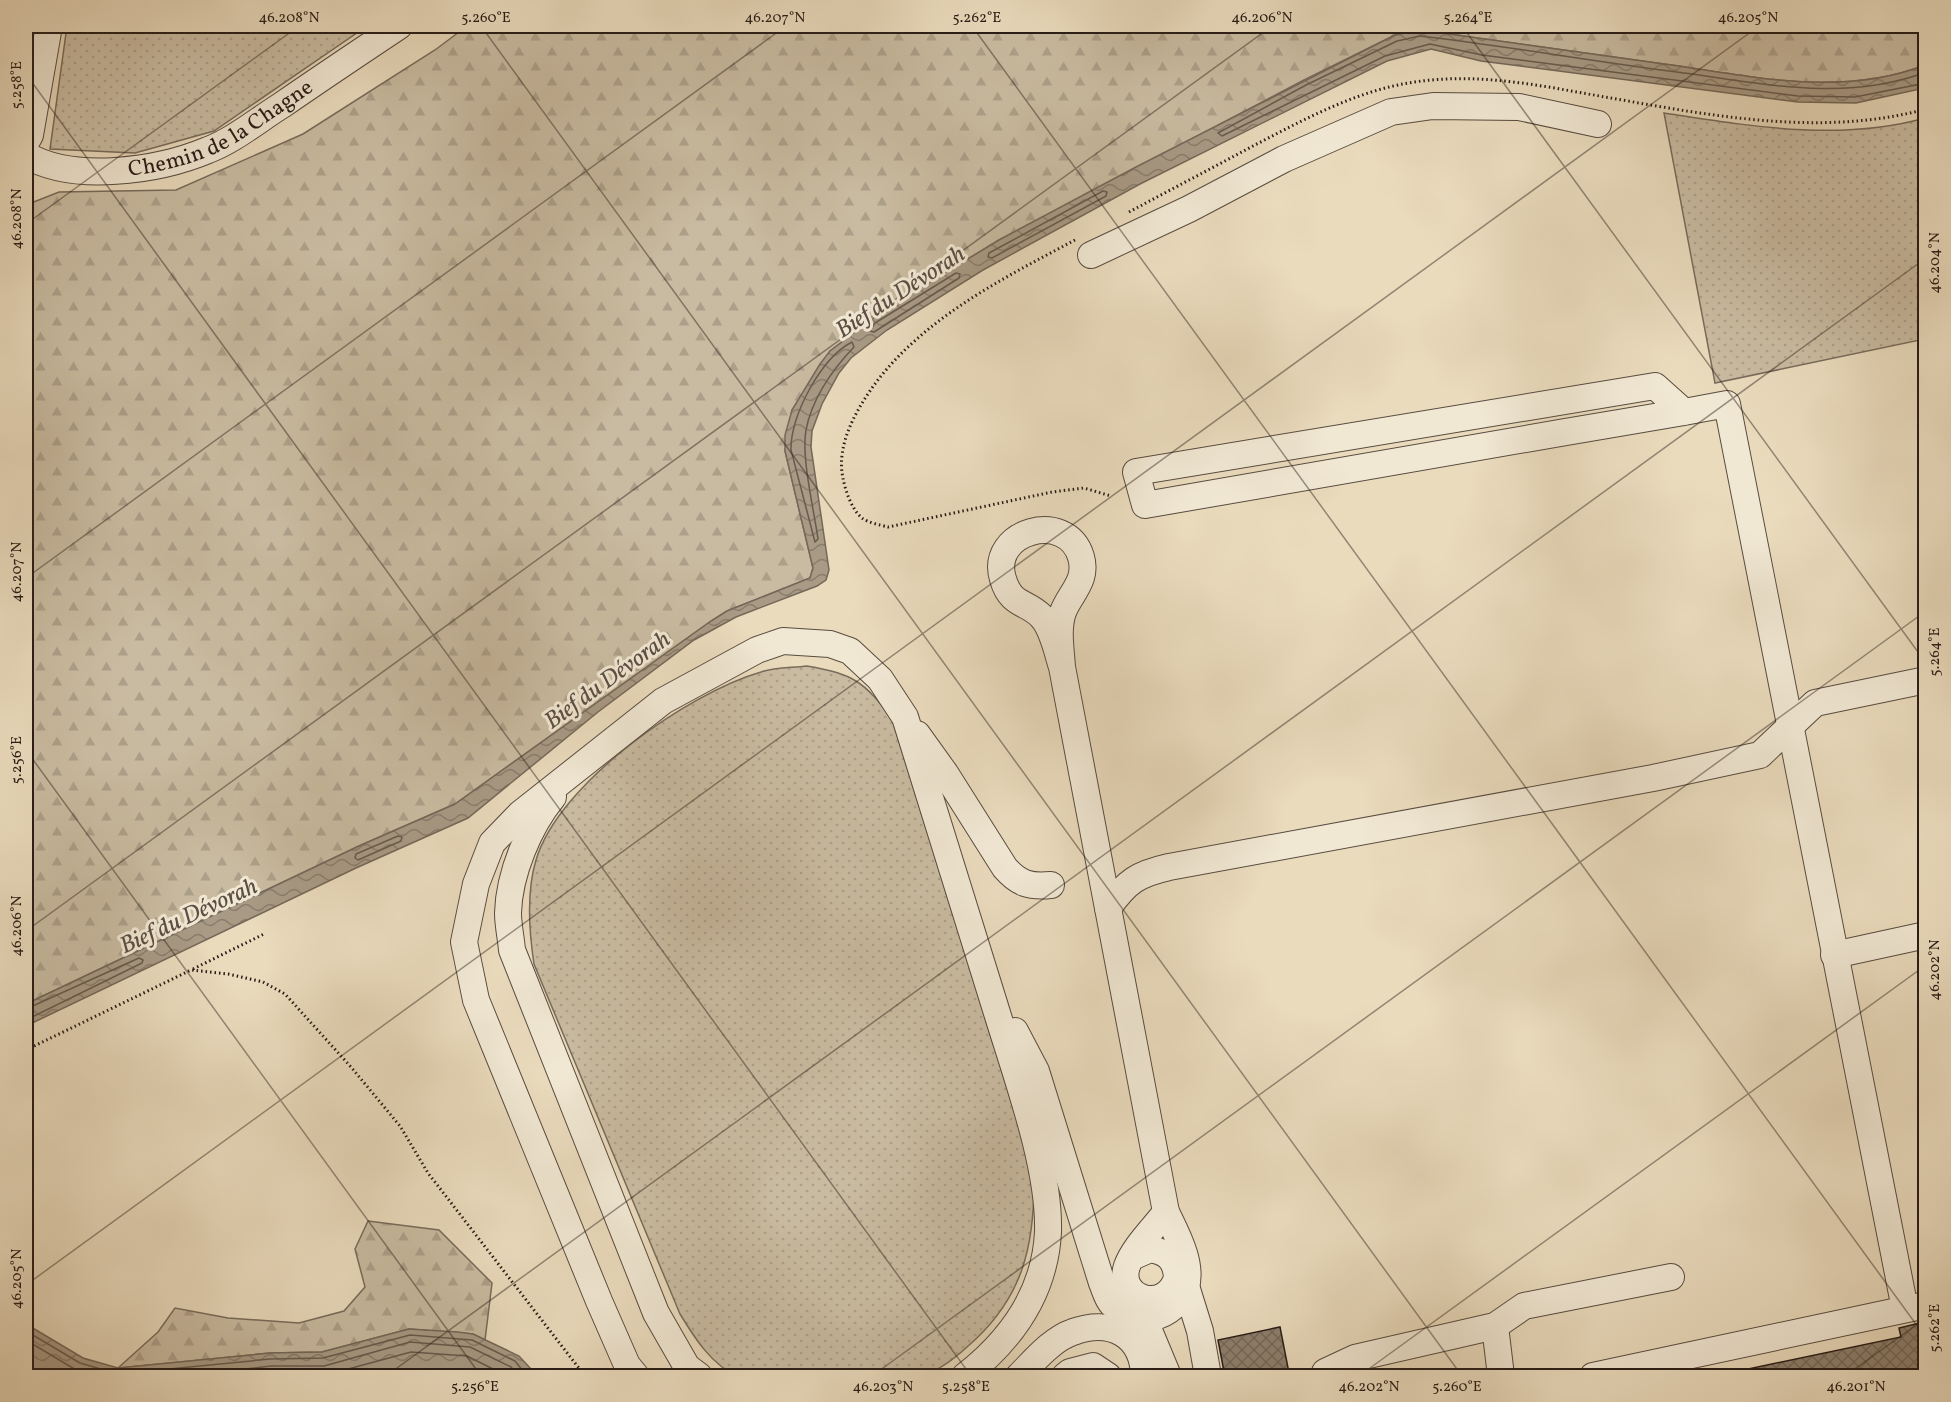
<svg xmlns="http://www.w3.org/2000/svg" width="1951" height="1402" font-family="Vollkorn,serif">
<defs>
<pattern id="grass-dots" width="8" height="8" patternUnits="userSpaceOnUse" patternTransform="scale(1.5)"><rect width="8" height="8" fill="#c9bba1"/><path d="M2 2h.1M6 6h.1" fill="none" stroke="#ada08a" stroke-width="1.8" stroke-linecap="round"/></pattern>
<pattern id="forest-firs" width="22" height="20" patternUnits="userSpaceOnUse" patternTransform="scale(1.5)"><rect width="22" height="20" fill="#c9bba1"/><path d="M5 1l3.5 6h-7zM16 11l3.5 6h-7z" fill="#ada08a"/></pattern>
<pattern id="water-waves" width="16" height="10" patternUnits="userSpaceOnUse" patternTransform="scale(1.5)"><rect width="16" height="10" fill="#a89a85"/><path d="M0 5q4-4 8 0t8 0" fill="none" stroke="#897d6c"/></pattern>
<pattern id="building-cross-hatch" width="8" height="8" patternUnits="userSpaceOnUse" patternTransform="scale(1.5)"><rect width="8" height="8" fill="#8d7f6d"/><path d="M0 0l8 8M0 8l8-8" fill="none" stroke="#736759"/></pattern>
</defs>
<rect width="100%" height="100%" fill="#eadbbd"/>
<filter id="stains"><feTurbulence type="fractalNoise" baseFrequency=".00333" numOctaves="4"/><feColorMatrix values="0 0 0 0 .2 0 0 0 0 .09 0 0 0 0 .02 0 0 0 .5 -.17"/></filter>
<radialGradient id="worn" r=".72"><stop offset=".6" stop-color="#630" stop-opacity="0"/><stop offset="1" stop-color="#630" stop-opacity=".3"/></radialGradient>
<path fill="url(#grass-dots)" stroke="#786c5c" stroke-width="1.5" d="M67,26H363L364,28L214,131L135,153L50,149Z
M1664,113C1750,126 1840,142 1925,118V339L1715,383Z
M807,666C853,674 864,681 892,719L1034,1175C1035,1246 1023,1299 967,1347C954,1359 939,1371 921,1376C906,1380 886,1376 871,1376C827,1376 782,1376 738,1376C712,1366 694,1337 680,1314L534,964C529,931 526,893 536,860C559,783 688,693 761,672C775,667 792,668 807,666Z"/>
<path fill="url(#forest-firs)" stroke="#786c5c" stroke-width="1.5" d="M467,26H1925V65C1841,98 1751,76 1664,64C1583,53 1501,41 1420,30L1395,35L1304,80L999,240L884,310L830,351L792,410L785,451L813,568L810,578L727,611L711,621L455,804L359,846L26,1004V205L59,192L176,190L303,134L435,50Z
M368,1221L439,1230L492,1283L485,1340L473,1334L409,1329L322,1352L270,1353L118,1368L158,1332L175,1308L228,1318L299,1323L344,1311L365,1287L355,1249Z"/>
<path fill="url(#water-waves)" stroke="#756859" stroke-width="1.5" d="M1420,30C1501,41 1583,53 1664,64C1751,76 1841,98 1925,65V88L1856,103L1798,102L1481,61L1431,49L1387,61L1140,184L983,270L887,330L851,358L839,373L822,404L812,431L811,447L829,570L826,580L817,586L736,617L694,640L598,712L468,818L356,868L26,1026V1004L359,846L455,804L711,621L727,611L810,578L813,568L785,451V435L792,410L820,364L830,351L884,310L999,240L1136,167L1395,35Z
M26,1324L83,1358L118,1368L270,1353L322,1352L409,1329L458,1332L473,1334L519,1356L532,1370L533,1376H26Z"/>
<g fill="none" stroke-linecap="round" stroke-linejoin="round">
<path stroke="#685b4e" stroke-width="1.5" d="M1926,72C1845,103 1760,83 1677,72C1591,61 1506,46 1420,36L1397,41L1306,85L1218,133L1222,136L1385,56L1430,44L1482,55L1798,96L1855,97L1926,83
M1103,191L1107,192L1106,196L992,258L988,257L989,253L1002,246Z
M956,273L960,274L959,278L874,332L870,331L875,323Z
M852,342L854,347C833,369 812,399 806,430C801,457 814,510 818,539L815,542L791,450C790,416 821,358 852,342Z
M398,836L402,837L401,841L358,860L355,858L356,854Z
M26,1009L139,958L143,960L142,963L26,1020
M26,1331L80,1363L118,1374L270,1359L323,1358L410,1335L472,1340L515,1361L527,1376
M26,1340L76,1370L99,1376
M185,1376L271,1366H324L410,1342L470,1347L511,1367L519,1376
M264,1376L326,1375L411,1352L467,1356L507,1376"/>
</g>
<path fill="url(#building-cross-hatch)" stroke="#281c17" stroke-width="1.5" d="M1920,1323L1922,1332L1926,1331V1377H1744L1743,1370L1901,1337L1899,1328Z
M1280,1327L1289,1373L1271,1377H1225L1218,1340Z"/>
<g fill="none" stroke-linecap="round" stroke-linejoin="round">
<defs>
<g id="minor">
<path d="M26,142L30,135L49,26"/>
<path id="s1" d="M26,155C73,183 158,171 208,150C234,140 258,120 282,105C321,78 360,52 399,26"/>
<path d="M1091,255L1189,209L1284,159L1391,112L1433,106L1519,107L1598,124"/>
<path d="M1684,412L1655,386L1136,472L1145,505C1324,474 1504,442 1684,412L1727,404L1905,1309"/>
<path d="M917,734L945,773L1005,868C1019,884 1030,887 1051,885"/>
<path d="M553,797C529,826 509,874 508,913C508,925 511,938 512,950L656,1313L687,1367L699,1376"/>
<path d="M1108,908C1127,881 1138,874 1169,867L1653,778L1760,755L1815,703L1926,680"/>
<path d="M1834,955L1926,935"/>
<path d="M1015,1031L1036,1071L1102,1283C1105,1290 1107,1299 1112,1304C1134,1329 1176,1319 1186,1287C1193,1263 1176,1233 1166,1212L1062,667C1061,650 1057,629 1063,612C1070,593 1088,581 1081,557C1067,509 988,531 1003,579C1011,606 1026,601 1041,616C1053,628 1057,652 1062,667"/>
<path d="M1132,1257L1150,1249C1167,1252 1176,1259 1177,1278C1165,1315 1116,1298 1127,1266C1134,1247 1154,1228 1166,1212"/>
<path d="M1186,1286L1200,1331L1208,1376"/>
<path d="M1495,1326L1501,1376"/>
<path d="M1148,1328L1168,1376"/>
<path d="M636,1376L627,1365L599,1301L476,1000L464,942L476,884L492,843L520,814L663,701L757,650L783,641L830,644L850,651L880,679L905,717C936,816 967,916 998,1016C1017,1078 1050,1168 1048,1232C1045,1293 1011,1340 965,1376"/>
<path d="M1019,1376C1034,1361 1052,1339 1073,1332C1111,1318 1143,1335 1144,1376"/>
<path d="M1065,1376L1070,1372L1093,1366L1108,1376"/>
<path d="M1326,1376L1325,1372L1355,1358L1495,1326L1524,1306L1671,1277"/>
<path d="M1593,1376L1926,1305"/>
</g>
</defs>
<use href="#minor" stroke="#584c40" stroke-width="28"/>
<path stroke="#281c17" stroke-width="3" stroke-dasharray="1.5 3" stroke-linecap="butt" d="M1129,212C1170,190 1212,168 1253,146C1307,118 1361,88 1422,81C1478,74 1533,84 1588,94C1698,113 1816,139 1926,109
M1075,240C994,283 902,329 857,412C846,432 838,456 843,478C845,490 852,510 862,518C868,523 881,525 888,527L1052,492L1084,488L1111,496
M193,969L264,934
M26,1050L191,970L228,974L263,982L285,994L351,1067L400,1126L428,1173L585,1376"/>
<use href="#minor" stroke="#f1e8d4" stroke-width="26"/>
</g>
<path fill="none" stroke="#281c17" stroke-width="1.5" stroke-opacity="0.45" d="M481,26L1462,1376M972,26L1926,1338M1462,26L1926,663M26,74L971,1376M26,224L299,26M26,578L786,26M26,750L481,1376M26,931L1272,26M26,1285L1759,26M386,1376L1926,258M872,1376L1926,611M1359,1376L1926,965M1845,1376L1926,1318"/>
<g text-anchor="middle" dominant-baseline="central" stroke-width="6" stroke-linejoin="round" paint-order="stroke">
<g font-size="22" fill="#281c17" stroke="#f1e8d4">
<text stroke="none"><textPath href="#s1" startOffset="207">Chemin de la Chagne</textPath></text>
</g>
<g font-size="24" font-style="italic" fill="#5b4e43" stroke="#f1e8d4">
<text transform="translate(901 293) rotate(-33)">Bief du Dévorah</text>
<text transform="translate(608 681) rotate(-36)">Bief du Dévorah</text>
<text transform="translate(189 917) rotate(-25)">Bief du Dévorah</text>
</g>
</g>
<rect width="1951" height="1402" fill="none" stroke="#eadbbd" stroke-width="66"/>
<rect x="33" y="33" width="1885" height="1336" fill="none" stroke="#281c17" stroke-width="2"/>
<g font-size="15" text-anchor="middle" fill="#281c17">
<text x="289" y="22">46.208°N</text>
<text x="486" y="22">5.260°E</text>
<text x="775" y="22">46.207°N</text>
<text x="977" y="22">5.262°E</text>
<text x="1262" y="22">46.206°N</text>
<text x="1468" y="22">5.264°E</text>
<text x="1748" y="22">46.205°N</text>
<text transform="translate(16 85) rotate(-90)" y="5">5.258°E</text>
<text transform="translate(16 219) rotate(-90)" y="5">46.208°N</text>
<text transform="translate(1934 263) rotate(-90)" y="5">46.204°N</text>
<text transform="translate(16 572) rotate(-90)" y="5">46.207°N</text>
<text transform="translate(1934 652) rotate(-90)" y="5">5.264°E</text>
<text transform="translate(16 760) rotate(-90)" y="5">5.256°E</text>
<text transform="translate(16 926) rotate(-90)" y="5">46.206°N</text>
<text transform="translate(1934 970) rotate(-90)" y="5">46.202°N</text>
<text transform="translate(16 1279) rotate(-90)" y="5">46.205°N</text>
<text transform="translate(1934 1328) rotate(-90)" y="5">5.262°E</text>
<text x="475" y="1391">5.256°E</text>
<text x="883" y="1391">46.203°N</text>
<text x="966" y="1391">5.258°E</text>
<text x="1369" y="1391">46.202°N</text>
<text x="1457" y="1391">5.260°E</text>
<text x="1856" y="1391">46.201°N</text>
</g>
<rect width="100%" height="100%" filter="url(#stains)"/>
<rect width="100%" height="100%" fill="url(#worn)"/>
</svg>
